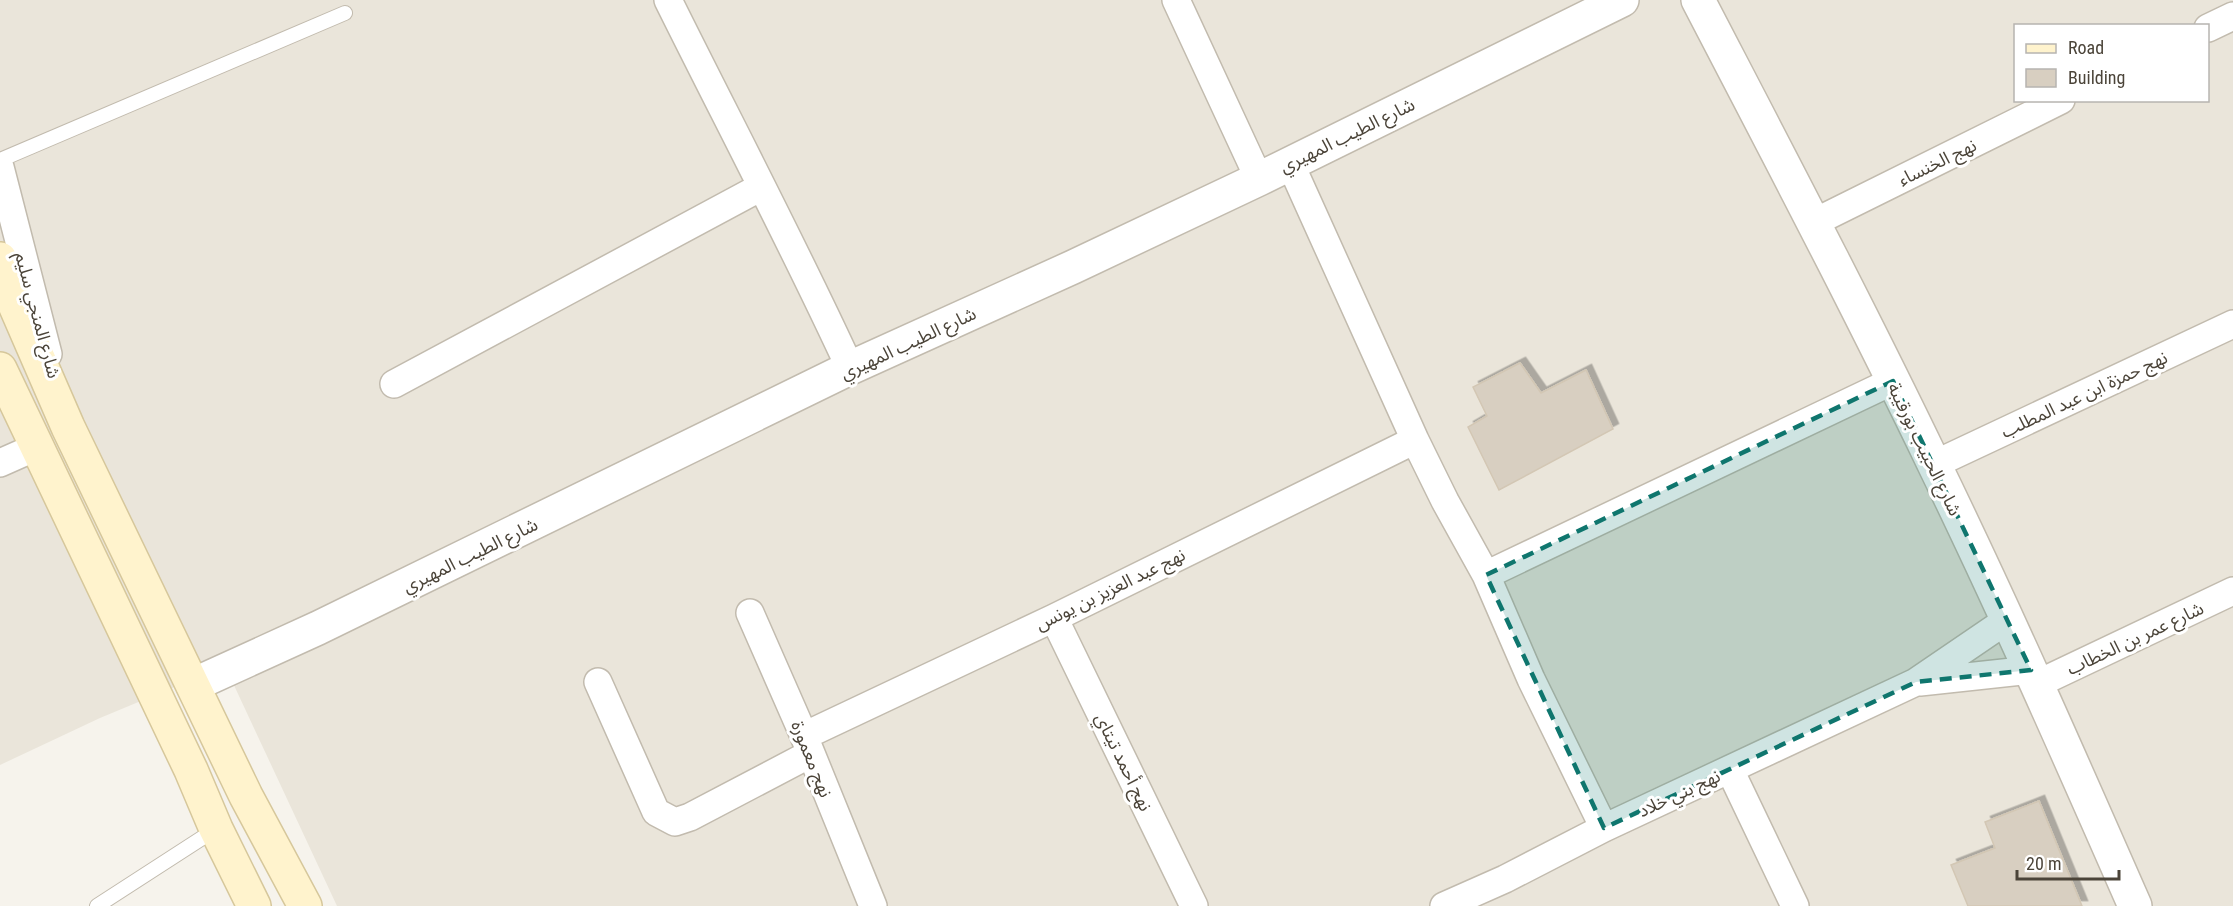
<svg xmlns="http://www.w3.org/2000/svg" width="2233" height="906" font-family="'Roboto Condensed','Noto Sans Arabic',sans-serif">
<defs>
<filter id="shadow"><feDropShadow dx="5.5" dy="-5.5" stdDeviation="0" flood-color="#0004"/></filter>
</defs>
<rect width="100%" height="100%" fill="#f6f3ec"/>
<path fill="#eae5da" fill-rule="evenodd" d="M0,0H2233V906H337L225,666L100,718L0,765ZM2016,26H2208V100H2016Z"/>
<path fill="#d8cfc1" stroke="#d3c7b4" stroke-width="1.5" filter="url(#shadow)" d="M1520,363L1541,393L1586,370L1613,429L1499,490L1468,427L1487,416L1473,387Z
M2039,801L2082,906H1968L1951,865L1995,848L1985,822Z"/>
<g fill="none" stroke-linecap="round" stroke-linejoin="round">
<defs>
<path id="service" d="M0,160L345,13
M97,906L216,829"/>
<path id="minor" d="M668,0C729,123 793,244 850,368
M1176,0L1259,179
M2208,28L2233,16
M1290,163L1415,440L1445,501L1486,575L1531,679L1604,828
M0,167L48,354
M1813,223L2061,100
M394,384L761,187
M0,463L36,447
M1935,464L2233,324
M1486,575L1893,381
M750,613L804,736L873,906
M1054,618L1194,906
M598,682L656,812L675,822L690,817L810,754
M1920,682L2031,670
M2037,684L2233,591
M804,736L1054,618L1415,440
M1730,770L1795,906
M1444,906L1505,879L1604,828L1916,682L2007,620"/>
<path id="tertiary" d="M1698,0C1778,154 1859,308 1934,464C2005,610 2070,758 2135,906
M193,685L318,628L850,368L1073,267L1259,179L1622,0"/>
<path id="secondary" d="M0,259L15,305L68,427L246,796L305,906
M0,369L191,770L216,829L254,906"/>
</defs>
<use href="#service" stroke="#c2bbae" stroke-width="16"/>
<use href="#minor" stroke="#c2bbae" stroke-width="30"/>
<use href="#tertiary" stroke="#c2bbae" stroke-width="36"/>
<use href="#secondary" stroke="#d6c79b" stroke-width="36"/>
<use href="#service" stroke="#fff" stroke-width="14"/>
<use href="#minor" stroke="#fff" stroke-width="27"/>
<use href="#tertiary" stroke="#fff" stroke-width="33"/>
<use href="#secondary" stroke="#fff3cd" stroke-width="33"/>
</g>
<path fill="#0f766e" fill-opacity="0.2" stroke="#0f766e" stroke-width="4.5" stroke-dasharray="12 8" stroke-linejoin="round" d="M1893,381L2031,670L1916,682L1604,828L1486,575Z"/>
<g text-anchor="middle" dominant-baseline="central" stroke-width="6" stroke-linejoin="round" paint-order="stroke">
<g font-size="18" fill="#4b4439" stroke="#fff">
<text transform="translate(1347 135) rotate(-26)">شارع الطيب المهيري</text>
<text transform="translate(1937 162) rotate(-26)">نهج الخنساء</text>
<text transform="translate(38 315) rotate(75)">شارع المنجي سليم</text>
<text transform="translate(908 343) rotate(-25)">شارع الطيب المهيري</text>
<text transform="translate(2084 394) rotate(-25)">نهج حمزة ابن عبد المطلب</text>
<text transform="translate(1925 449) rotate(64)">شارع الحبيب بورقيبة</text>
<text transform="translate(470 555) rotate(-26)">شارع الطيب المهيري</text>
<text transform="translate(1110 589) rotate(-26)">نهج عبد العزيز بن يونس</text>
<text transform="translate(2135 638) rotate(-25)">شارع عمر بن الخطاب</text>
<text transform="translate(812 759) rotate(68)">نهج معمورة</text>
<text transform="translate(1124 762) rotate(64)">نهج أحمد تيتاي</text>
<text transform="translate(1679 793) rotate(-25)">نهج بني خلاد</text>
</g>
</g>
<rect x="2014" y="24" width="195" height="78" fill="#ffffff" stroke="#b7b4b0" stroke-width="1.5"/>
<rect x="2026" y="44" width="30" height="9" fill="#fff3cd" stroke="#b7b4b0" stroke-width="1.5"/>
<text x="2068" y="54" font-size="18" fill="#4b4439">Road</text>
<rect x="2026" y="69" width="30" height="18" fill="#d8cfc1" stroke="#b7b4b0" stroke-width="1.5"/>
<text x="2068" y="84" font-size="18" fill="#4b4439">Building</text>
<path d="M2017 870v9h102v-9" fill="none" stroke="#4b4439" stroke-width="3"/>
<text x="2026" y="870" font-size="18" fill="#4b4439" stroke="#ffffff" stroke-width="4.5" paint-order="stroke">20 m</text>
</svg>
